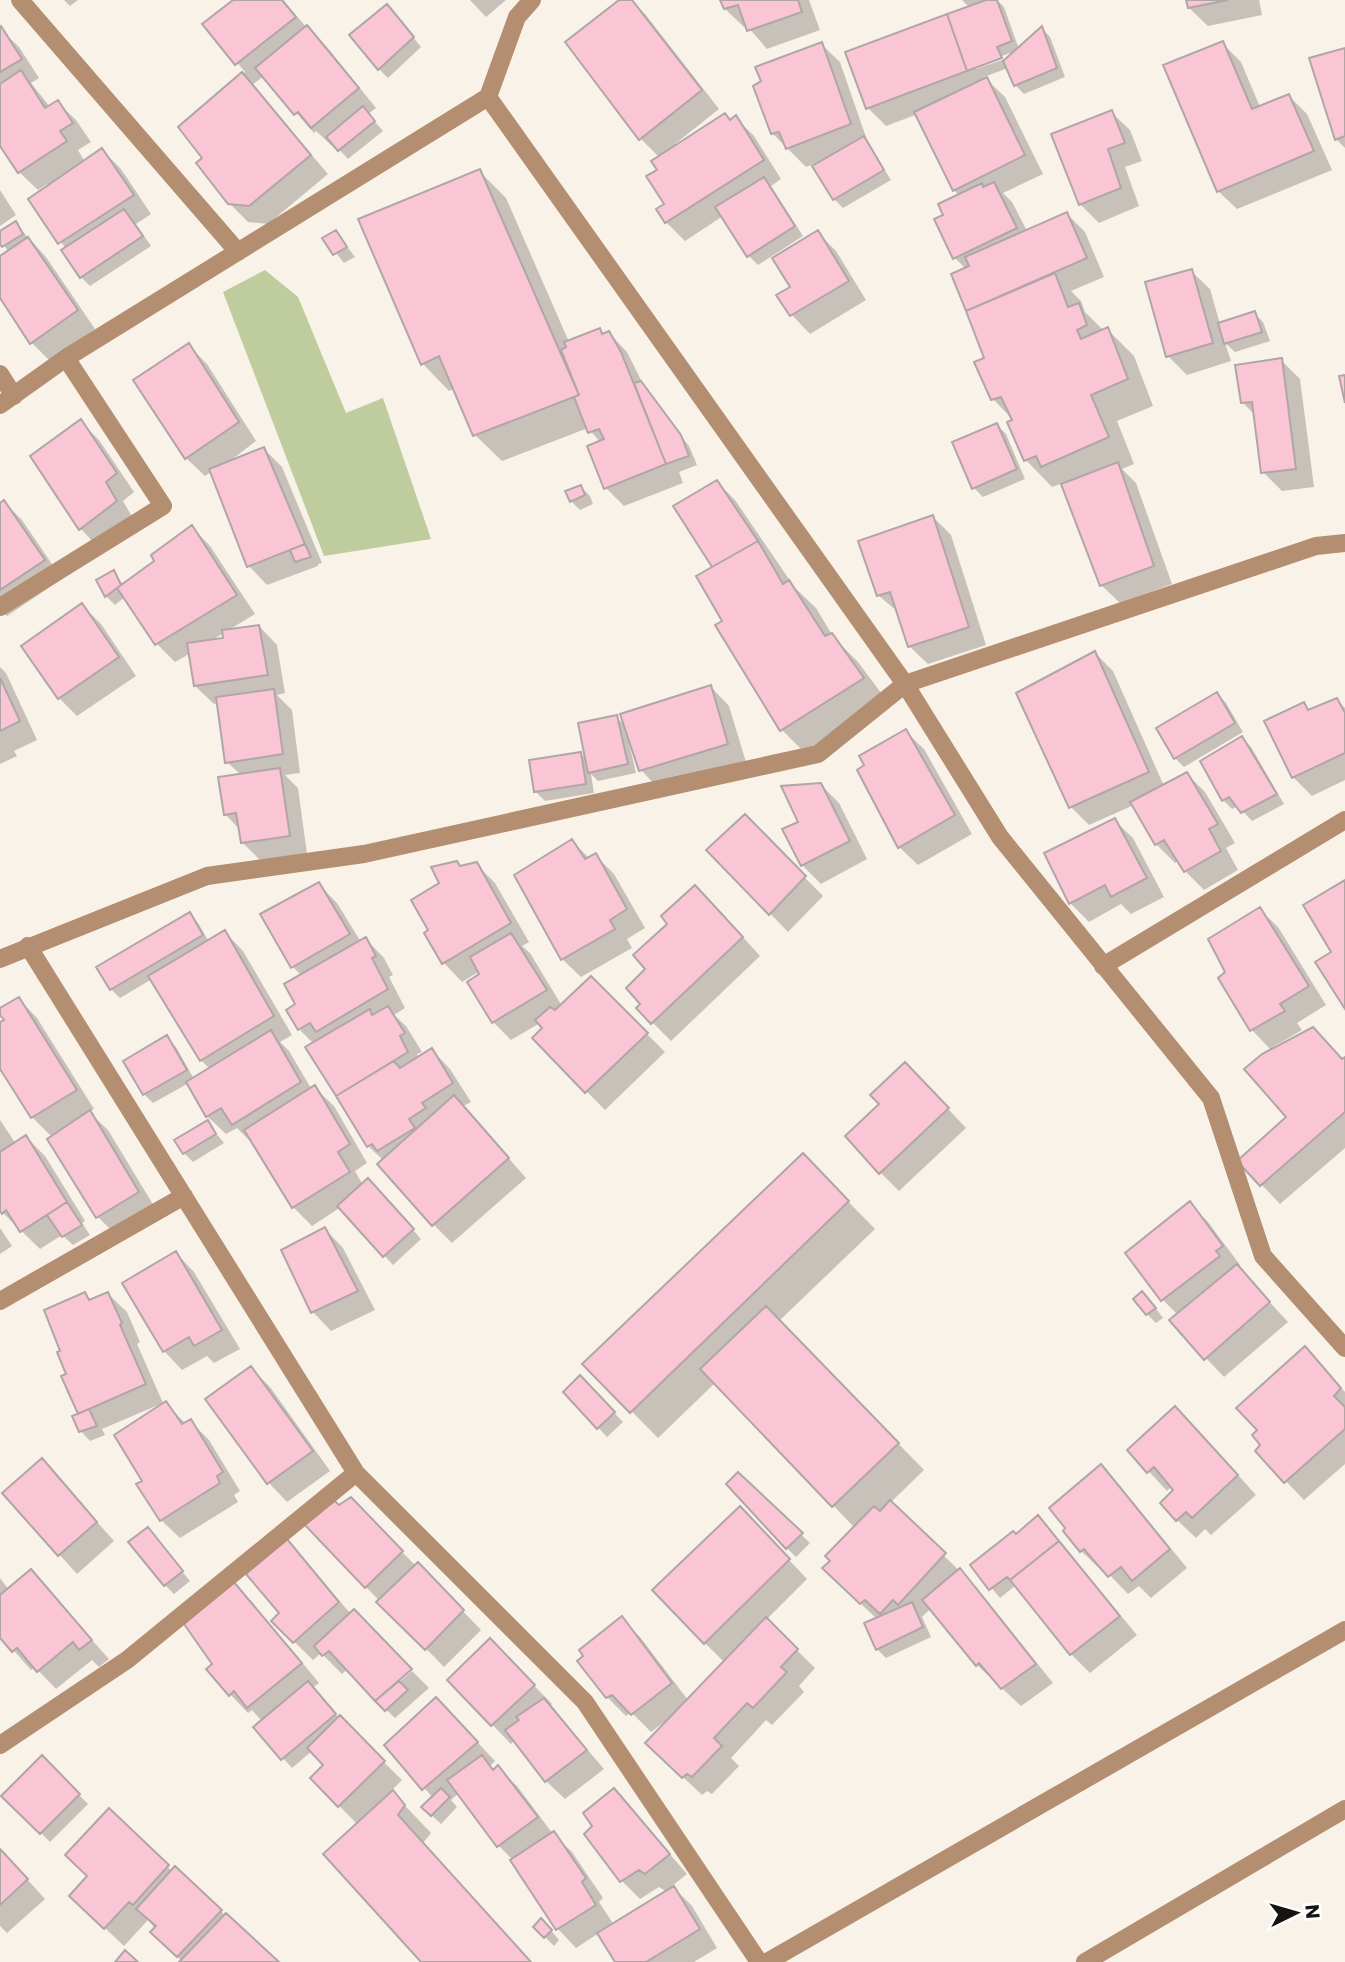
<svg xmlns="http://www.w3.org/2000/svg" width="1345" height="1962" font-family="Poppins,sans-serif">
<rect width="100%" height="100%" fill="#f9f2e9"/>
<path fill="#bfcc9e" d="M265,270L298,297L346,413L383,398L431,539L324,556L223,292Z"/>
<path fill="#0003" fill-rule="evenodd" d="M64,0H78L70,6Z
M235,0H283L307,28L326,46L376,108L368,114L383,131L348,159L333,143L331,145L316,131L314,133L264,76L252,85L328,174L268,224L248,222L229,203L204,158L180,127L245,72L205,24Z
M470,0H506L486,17Z
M621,0H630L645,14L719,109L675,144L677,146L725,115L731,121L736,118L754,136L781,179L771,186L803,236L758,265L749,256L723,216L685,241L666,222L658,209L667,204L659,171L660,158L641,139Z
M722,0H809L820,30L767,49L747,26L744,27L725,9Z
M962,0H997L1004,7L1019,49L1042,28L1050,37L1065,77L1024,94L1015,85L1008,68L984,77L1005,97L1043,174L1003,193L1012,202L1027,231L1067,214L1085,232L1104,277L1071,291L1081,301L1085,312L1104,331L1107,329L1134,356L1153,406L1117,421L1134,464L1122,469L1136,483L1172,584L1120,603L1101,585L1066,490L1060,484L1052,487L1026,460L1014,421L993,399L986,359L968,310L966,269L955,258L945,216L960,196L954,190L918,114L886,126L868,108L970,8ZM1010,53L1011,57L976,69V66Z
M1188,0H1259L1262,15L1208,26L1189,8Z
M396,15L421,47L388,78L379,69Z
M0,29L19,47L39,78L31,83L50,107L57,102L76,120L91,142L78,150L85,162L102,150L121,169L151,214L136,224L151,246L90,286L81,277L66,249L30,200L49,187L47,184L38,190L19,172L0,143Z
M1222,43L1241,62L1260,107L1289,96L1307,114L1332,170L1237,209L1218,191Z
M821,44L840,62L868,143L891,180L843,208L834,199L822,161L806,167L772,133Z
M1345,49V148L1336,139Z
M1111,112L1130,130L1142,161L1125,167L1139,206L1099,223L1080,204Z
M479,171L506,198L569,342L599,330L604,335L609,333L627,352L645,388L689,446L697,465L679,472L683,483L624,506L606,488L600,442L588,428L502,461L475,435L455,388L449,391L423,364L360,220Z
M0,190L16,215L0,226Z
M15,223L46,257L95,329L50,361L32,343L0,295V258L9,252L0,241V233Z
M336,232L355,257L344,263L325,239Z
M818,233L836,251L866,300L810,334L792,315L779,295L792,287Z
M1191,271L1210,289L1220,324L1254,313L1263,322L1270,341L1235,352L1225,343L1231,361L1187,375L1168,356Z
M188,345L207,364L256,441L226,464L264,449L282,467L322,563L318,564V566L267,585L249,566L212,471L205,476L186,458Z
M1281,360L1300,379L1314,487L1282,491L1263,472L1256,416L1242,402Z
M81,422L99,440L134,492L123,501L134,520L98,547L80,528Z
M997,425L1006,434L1025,479L983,497L974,488Z
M717,482L735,500L795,588L816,608L834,638L858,662L890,705L808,756L782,730L724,622L714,568Z
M581,487L590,496L593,504L580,510L571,501Z
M4,502L22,520L62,579L7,616L0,610V505Z
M933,517L951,535L986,645L928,664L909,646L899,613L878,595Z
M192,527L210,546L255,614L227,631L259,626L277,645L285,693L277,695L292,710L300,773L285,775L298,788L307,854L261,861L242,842L240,830L225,814L241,775L227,762L219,703L214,704L195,686L191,653L175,662L157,644L125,597L115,605L106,596L113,573L124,585L157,561ZM224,633L225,639L210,641Z
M82,605L101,624L136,676L77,716L59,698Z
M1095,653L1113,671L1164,786L1187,774L1205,792L1235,843L1226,848L1238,870L1204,890L1185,871L1179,860L1175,863L1156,844L1134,805L1089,825L1071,807Z
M0,667L6,673L37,740L14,751L17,756L0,764Z
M711,687L729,706L746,762L659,789L641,770L632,742L629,743L636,773L598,781L591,774L594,793L545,801L536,792L581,754L587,760L616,717L627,727Z
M1217,694L1226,703L1243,732L1184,767L1175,758Z
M1337,700L1345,708V780L1312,796L1293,777L1266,722L1303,704L1310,711Z
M905,731L924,749L972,834L918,865L899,847Z
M1242,738L1251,747L1284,804L1252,821L1238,806L1232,809L1223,800Z
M820,784L839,803L867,859L821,884L802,865L800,823Z
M745,817L823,896L788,932L709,850Z
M1114,820L1133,838L1164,897L1131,914L1121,904L1089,922L1070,903Z
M572,841L589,858L595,855L614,874L645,928L627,939L632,948L581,977L562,959Z
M457,863L461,867L476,864L495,883L529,942L522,946L530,953L562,1006L591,978L665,1052L605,1110L534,1038L544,1028L540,1023L511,1040L493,1022L480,971L462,982L444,963L426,934L430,930L441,884Z
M318,884L337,903L361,942L366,939L384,958L393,975L389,977L405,1008L394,1015L406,1026L422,1052L417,1054L419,1058L432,1050L450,1069L471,1102L463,1106L526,1178L452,1243L433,1224L383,1160L368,1146L307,1048L314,1044L299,1029L298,1004L302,976L293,967L262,915Z
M714,905L760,956L671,1041L638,1008Z
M1259,909L1278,927L1326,1005L1297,1023L1302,1030L1273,1047L1274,1050L1343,1060L1345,1059V1148L1280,1204L1239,1161L1289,1117L1272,1051L1252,1030L1227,972Z
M189,914L198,923L209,942L225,932L243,951L292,1035L280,1042L289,1051L312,1090L315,1088L334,1106L367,1163L355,1171L363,1185L377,1189L421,1239L393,1265L341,1207L312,1226L293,1207L252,1143L237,1128L226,1134L207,1116L189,1083L153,1103L144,1094L167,1038L176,1047L194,1079L210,1069L201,1060L152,979L120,998L111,989L98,968Z
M19,999L37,1018L94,1109L89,1112L108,1130L157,1211L116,1235L98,1217L52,1137L32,1117L0,1066V1024L6,1021L0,1010Z
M924,1083L966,1128L899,1191L880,1172Z
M0,1120L16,1144L26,1137L45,1156L85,1221L82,1223L90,1235L73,1245L62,1235L40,1249L3,1213L0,1208Z
M207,1122L224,1143L193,1162L184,1153Z
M829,1182L875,1229L779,1321L924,1470L890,1503L978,1589L1053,1683L1021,1706L977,1665L931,1608L922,1617L931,1637L886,1658L877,1649V1619L843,1587L855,1528L715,1383L658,1438L585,1364Z
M1189,1203L1208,1222L1240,1265L1237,1267L1288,1322L1224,1377L1171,1321L1178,1315L1163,1300L1127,1253Z
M0,1228L12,1246L0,1254Z
M325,1229L343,1248L375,1310L331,1331L313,1312L283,1251Z
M176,1253L194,1272L240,1349L214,1363L207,1356L182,1370L164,1351Z
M85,1294L91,1301L108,1294L127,1312L140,1342L137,1344L163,1403L102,1429L105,1435L90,1441L81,1431V1414L68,1374Z
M1151,1302L1163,1318L1156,1323L1147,1314Z
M1305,1348L1345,1392V1464L1304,1500L1257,1451L1262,1445L1259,1430Z
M251,1368L270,1387L330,1471L287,1502L269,1483L208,1399Z
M580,1377L623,1422L607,1437L565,1392Z
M166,1404L186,1424L190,1421L209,1440L240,1491L234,1495L238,1502L180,1538L161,1520L144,1481Z
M1194,1426L1256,1495L1211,1535L1205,1529L1196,1538L1177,1520L1176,1490L1172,1486L1167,1491L1129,1450Z
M42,1460L114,1541L77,1574L4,1493Z
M1101,1467L1119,1485L1187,1568L1151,1598L1139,1586L1128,1594L1102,1567L1100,1569L1081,1551Z
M738,1474L810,1543L796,1557L787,1548Z
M350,1500L416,1566L436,1583L481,1630L444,1667L366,1587L339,1508Z
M758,1527L807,1579L766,1620L815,1668L799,1686L804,1692L772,1725L766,1720L731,1758L739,1766L712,1794L707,1791L702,1795L666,1761L664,1722L651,1732L631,1712L626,1716L607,1697L622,1619L640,1637L688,1700L725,1663L705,1643Z
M148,1530L190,1581L174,1594L165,1585Z
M287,1542L351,1614L348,1669L342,1674L321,1653L313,1660L273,1621L282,1613Z
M1068,1552L1137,1635L1090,1673L1071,1654L1016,1585L1000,1598L972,1565Z
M31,1572L109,1659L99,1667L92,1660L56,1689L35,1667L31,1670L0,1635V1578L9,1590Z
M233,1584L252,1602L319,1683L312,1688L339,1718L402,1780L391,1791L431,1833L423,1843L531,1962H423L358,1825L312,1778L326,1765L312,1751L292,1768L255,1727L262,1721L252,1710L248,1713L230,1694L214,1665Z
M508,1659L552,1704L550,1706L604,1769L565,1799L546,1781L515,1740L511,1744L449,1680Z
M412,1671L429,1688L395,1718L377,1701Z
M455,1718L495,1761L490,1766L495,1770L498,1768L517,1786L553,1834L572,1852L603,1898L599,1902L614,1925L667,1892L659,1887L640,1899L622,1881L595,1826L614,1790L687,1874L672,1886L692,1906L717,1948L694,1962H617L599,1933L576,1948L558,1929L513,1860L499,1846L459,1793L451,1800L457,1807L441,1824L423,1807L433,1798L387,1745Z
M42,1758L88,1804L50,1842L4,1796Z
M109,1811L173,1872L175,1869L276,1962H182L148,1920L124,1946L90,1914L89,1877Z
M0,1849L45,1899L7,1933L0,1926Z
M535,1927L550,1929L559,1940L554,1946Z"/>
<path fill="#fac6d5" stroke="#b1a5a8" stroke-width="2" d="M233,0H282L296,17L235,65L202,24Z
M619,0H632L702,90L639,140L565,42Z
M720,0H798L802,12L747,31L738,5L724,9Z
M986,0H997L1012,41L997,47L1002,58L967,71L947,14Z
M1186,0H1228L1188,8Z
M387,4L414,37L378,70L349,35Z
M947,14L967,71L866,109L845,52Z
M307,25L359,88L311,128L298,112L294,115L255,68Z
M1,26L22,59L0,72V27Z
M1042,26L1057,68L1014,86L1003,61Z
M1223,41L1252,109L1289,94L1314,151L1217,192L1163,65Z
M822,42L851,124L786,149L779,132L771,134L753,86L761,81L755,67Z
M1345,48V136L1335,140L1309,58Z
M21,70L45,108L58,100L73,123L60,131L67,141L18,173L0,146V84Z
M242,72L311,155L249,206L228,204L196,163L202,158L178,127Z
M987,77L1025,155L953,191L914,112Z
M363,106L375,121L338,151L326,137Z
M1112,110L1125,143L1108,149L1121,188L1079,205L1051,134Z
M725,113L730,120L736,115L764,160L665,223L656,209L664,204L646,176L657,170L651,161Z
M864,136L884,170L833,200L812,166Z
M102,148L134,195L58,244L28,199Z
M480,169L579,395L473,436L439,356L421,365L358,219Z
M764,177L795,226L747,257L715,207Z
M994,182L1017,228L953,259L934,219L943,215L938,204L982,183L983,187Z
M124,209L143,236L80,278L61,250Z
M1067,212L1087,258L966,311L951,274L969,266L965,257Z
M16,221L23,234L2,247L0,244V231Z
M336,230L347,247L333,255L322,238Z
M818,230L849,281L790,316L776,295L790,287L772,258Z
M28,237L78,310L30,344L0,298V256Z
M1192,269L1213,343L1166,357L1145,282Z
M1055,273L1068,307L1079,303L1087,325L1077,330L1081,339L1108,327L1128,379L1091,395L1109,437L1041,467L1036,456L1024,461L1007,422L1012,420L1001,397L991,400L974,362L984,358L966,311Z
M1255,311L1262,332L1224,344L1218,323Z
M600,328L602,334L609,331L621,352L666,464L604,489L587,446L604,439L599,429L588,433L574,397L579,395L561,350L566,347L564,342Z
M189,343L239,422L185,459L133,380Z
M1282,358L1296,469L1261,473L1252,402L1241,403L1235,365Z
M1345,375V403L1339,376Z
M641,381L681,435L689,456L666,464L634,383Z
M81,419L117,473L106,482L117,501L79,530L30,456Z
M997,423L1017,469L972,489L952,442Z
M264,447L305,544L247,567L209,469Z
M1118,462L1154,566L1100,586L1061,484Z
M717,480L758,541L712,567L673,506Z
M581,485L585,495L570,502L565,491Z
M4,500L45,560L0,590V503Z
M933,515L969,627L908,647L890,592L877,596L858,541Z
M192,525L237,595L155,645L117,588L154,561L151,555Z
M758,541L783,584L789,580L825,636L832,633L864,678L780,731L715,625L722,621L696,576Z
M305,544L311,557L295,562L290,550Z
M114,570L121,585L105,597L96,580Z
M82,603L119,657L58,699L21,646Z
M259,625L268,675L194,686L187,643L223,638L222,630Z
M1095,651L1149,772L1069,808L1016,693Z
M0,678L20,721L0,731Z
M711,685L728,744L639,771L620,714Z
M274,689L283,754L225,763L216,697Z
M1217,692L1235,723L1174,759L1156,728Z
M1337,698L1345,713V753L1292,778L1264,721L1304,702L1308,710Z
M617,715L628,764L588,773L578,723Z
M906,729L955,815L898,848L857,770L864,765L859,756Z
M1242,736L1277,794L1241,813L1229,797L1222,801L1200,761Z
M581,752L586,784L534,792L529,760Z
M280,768L290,836L241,843L236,813L224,815L218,777Z
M1187,772L1218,824L1209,829L1221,851L1184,872L1164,840L1155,845L1130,802Z
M821,783L850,841L801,866L782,829L798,822L781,786Z
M745,814L806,876L769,915L706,850Z
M1115,818L1147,878L1111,897L1105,885L1069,904L1044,853Z
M572,839L585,859L596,853L627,909L610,920L615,929L561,960L514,875Z
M457,861L460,866L477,862L511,923L442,964L424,933L428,930L411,900L439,883L431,867Z
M1345,880V1009L1315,962L1331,952L1303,905Z
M319,882L350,934L291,968L260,914Z
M695,885L743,937L651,1024L636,1008L640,1004L626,988L645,969L633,955L667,924L661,916Z
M1260,907L1309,986L1280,1004L1285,1011L1250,1031L1218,978L1225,972L1208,939Z
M190,912L203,935L110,990L96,967Z
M225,930L274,1016L200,1061L148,976Z
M511,933L547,990L492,1023L467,982L479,974L470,957Z
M366,937L376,956L372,958L388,989L316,1032L310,1023L298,1030L286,1010L295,1004L284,984Z
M591,976L648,1033L585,1093L532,1038L542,1028L535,1020L550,1007L555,1010Z
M19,997L77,1090L31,1118L0,1069V1022L4,1020L0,1015V1008Z
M388,1006L405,1033L400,1036L408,1052L336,1096L305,1047L370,1009L372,1015Z
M1313,1027L1342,1059L1345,1057V1112L1260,1186L1237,1161L1286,1117L1244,1069L1262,1054Z
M271,1030L301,1082L232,1125L221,1108L206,1117L186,1082Z
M167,1035L187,1070L143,1095L123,1061Z
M432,1048L453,1083L422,1103L426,1108L409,1119L415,1128L377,1151L372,1144L367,1147L336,1096L394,1061L400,1068Z
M905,1062L949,1108L879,1174L845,1136L879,1104L870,1095Z
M315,1085L350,1144L338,1152L350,1172L292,1208L244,1130Z
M454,1095L509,1158L432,1226L377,1164Z
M90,1110L139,1192L96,1218L47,1139Z
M208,1120L216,1134L183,1154L174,1140Z
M26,1135L67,1202L20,1232L6,1210L2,1214L0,1211V1152Z
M803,1153L849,1201L630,1413L582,1364Z
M368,1178L414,1229L383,1257L337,1206Z
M1190,1201L1223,1246L1216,1251L1220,1256L1161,1301L1125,1253Z
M67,1202L82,1225L62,1237L47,1215Z
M325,1227L358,1291L311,1313L281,1250Z
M176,1251L222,1330L194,1346L189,1337L163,1352L122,1283Z
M1237,1264L1270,1302L1204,1360L1169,1320Z
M1142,1291L1156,1308L1146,1315L1133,1299Z
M85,1292L89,1300L108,1292L122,1323L120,1325L146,1384L78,1414L61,1376L66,1374L57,1352L60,1351L44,1310Z
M766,1306L899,1443L832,1507L700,1369Z
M1305,1346L1341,1388L1334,1396L1345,1407V1429L1284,1483L1255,1451L1260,1445L1252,1435L1257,1430L1236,1408Z
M251,1366L313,1451L267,1484L205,1399Z
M580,1375L615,1412L597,1429L563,1392Z
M166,1401L182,1424L191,1419L223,1472L217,1476L220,1483L160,1521L136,1484L142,1481L114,1435Z
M1175,1406L1238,1475L1192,1518L1186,1512L1176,1521L1160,1503L1173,1490L1154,1467L1147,1473L1127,1450Z
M89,1409L97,1426L79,1432L72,1416Z
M42,1458L97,1522L58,1556L2,1493Z
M1101,1464L1170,1549L1132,1581L1121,1567L1108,1577L1084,1549L1080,1552L1063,1531L1065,1528L1049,1508Z
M738,1472L803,1533L786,1549L726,1484Z
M329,1496L339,1505L351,1497L403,1551L365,1588L303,1523Z
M890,1500L946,1553L898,1605L893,1600L880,1614L865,1600L860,1604L822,1568L830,1561L825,1556L874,1506L880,1511Z
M740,1506L790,1559L704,1644L652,1590Z
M1038,1515L1059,1541L1010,1580L1007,1577L989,1590L970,1565L1013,1531L1016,1534Z
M148,1527L183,1571L164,1586L128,1542Z
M287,1539L339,1602L293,1643L271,1621L279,1613L246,1574Z
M1059,1541L1120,1616L1070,1655L1010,1580Z
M418,1562L464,1610L425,1650L376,1602Z
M960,1568L1036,1664L1001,1689L979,1663L976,1666L922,1600Z
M31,1569L92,1640L79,1650L73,1642L37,1672L17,1648L12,1652L0,1638V1595Z
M233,1581L302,1663L247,1708L234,1691L229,1696L206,1669L212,1664L184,1624Z
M912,1602L923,1627L876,1650L864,1623Z
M354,1609L412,1669L375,1701L329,1651L322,1656L314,1646Z
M622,1616L672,1683L631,1715L612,1695L606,1698L577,1661L583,1656L579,1650Z
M766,1617L798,1649L781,1667L787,1672L753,1708L747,1703L714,1738L722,1746L692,1777L687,1774L682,1778L645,1743Z
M490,1638L535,1685L491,1726L447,1680Z
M308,1681L336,1714L281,1760L253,1727Z
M399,1681L408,1690L385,1711L375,1701Z
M436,1697L478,1742L422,1790L384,1745Z
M544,1698L587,1750L545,1782L505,1730L519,1720L516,1717Z
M340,1715L385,1761L338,1807L310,1778L323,1765L307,1748Z
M42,1755L80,1794L40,1834L1,1796Z
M482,1755L493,1770L498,1765L538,1817L497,1847L447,1780Z
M441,1788L450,1797L431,1816L421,1807Z
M614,1788L670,1854L645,1874L639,1870L620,1882L584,1834L592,1826L583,1813Z
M393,1790L405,1805L398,1815L531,1962H421L323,1854Z
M109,1808L169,1865L133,1905L129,1902L104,1929L69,1896L87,1876L65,1855Z
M554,1831L586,1878L582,1882L596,1905L556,1930L510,1860Z
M0,1849L28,1879L0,1905Z
M175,1866L222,1910L177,1957L150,1932L156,1926L136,1909Z
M674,1886L700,1929L646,1962H615L597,1933Z
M226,1913L279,1962H179Z
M541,1918L552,1930L544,1938L533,1927Z
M125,1950L138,1962H115Z"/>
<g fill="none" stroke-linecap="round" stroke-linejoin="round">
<path stroke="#b38e70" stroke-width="18" d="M20,0L238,252
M488,97L905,684L1000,837L1211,1098L1263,1256L1345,1348
M0,374L14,396
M0,405L66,358L488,97L517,17L532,0
M0,607L163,506L66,358
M0,959L207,876L364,854L818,754L905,684L1316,546L1345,543
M1103,966L1345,820
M0,1301L184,1196
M356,1473L585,1702L759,1962
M0,1745L127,1660L356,1473L28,946
M767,1962L1345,1630
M1085,1962L1345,1809"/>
</g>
<g transform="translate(1296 1913) rotate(85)" stroke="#ffffff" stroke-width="5" paint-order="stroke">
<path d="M0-5L12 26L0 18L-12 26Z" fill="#161411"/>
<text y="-10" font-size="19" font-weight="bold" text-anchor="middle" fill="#161411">N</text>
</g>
</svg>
